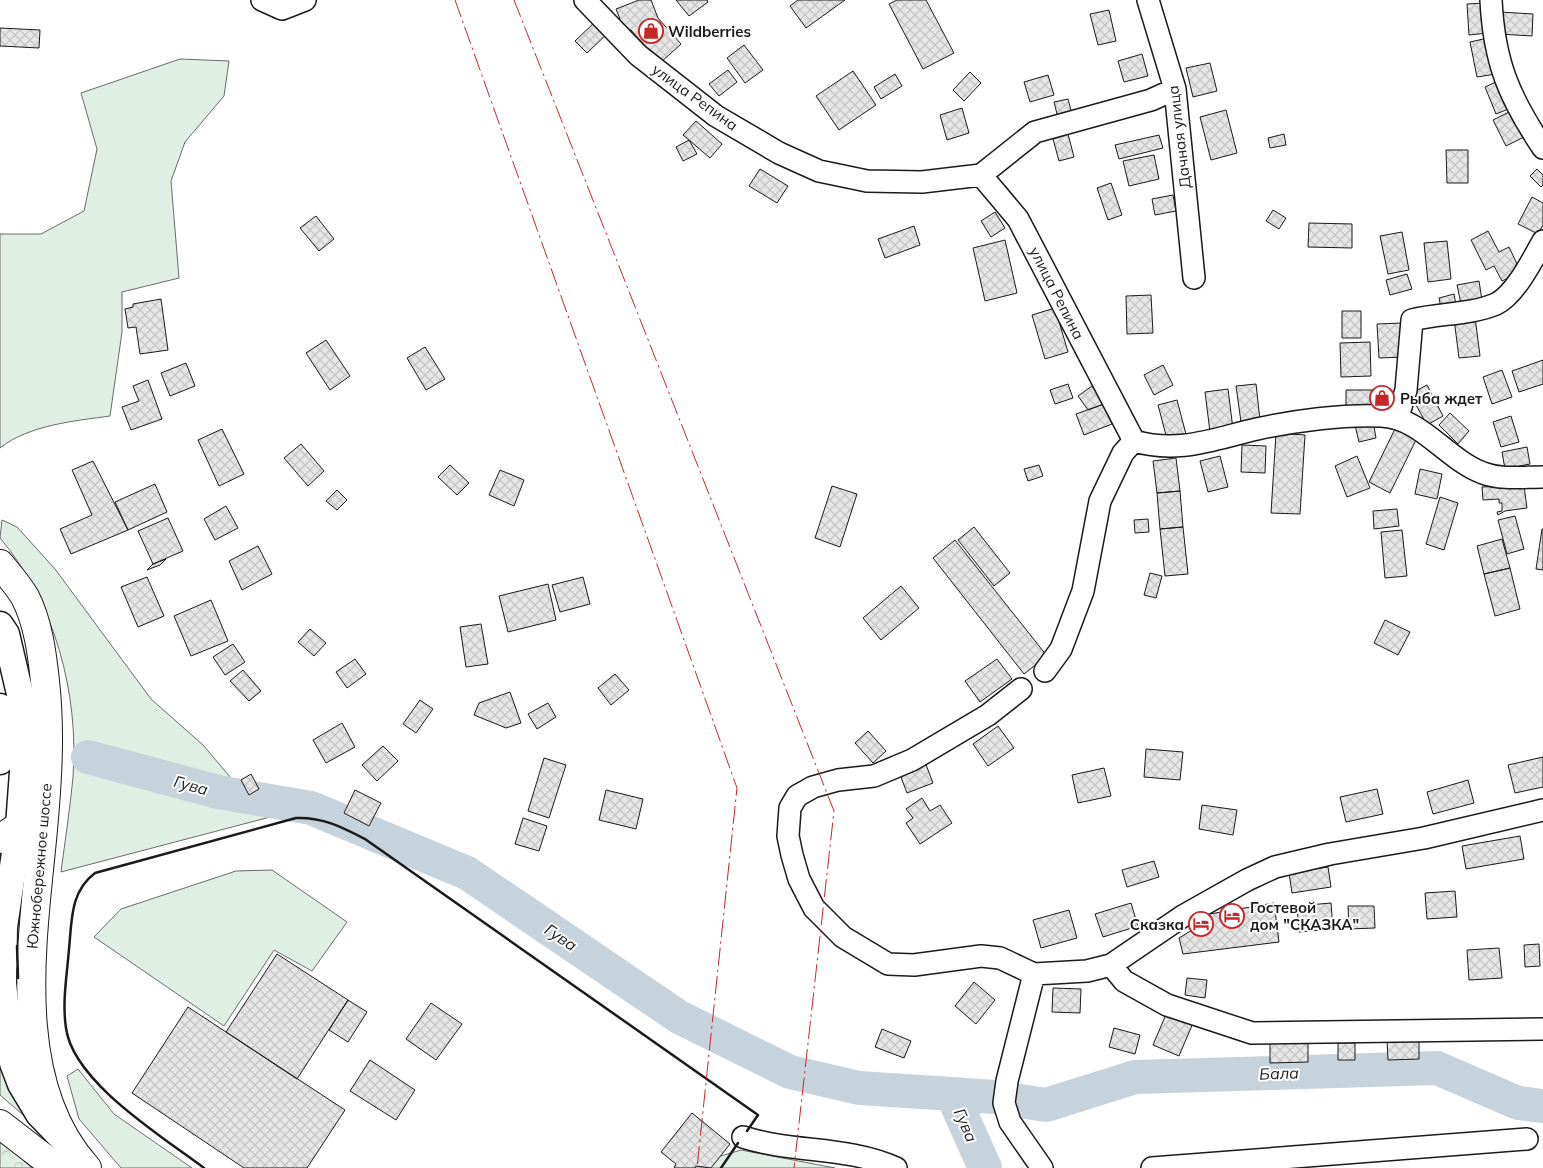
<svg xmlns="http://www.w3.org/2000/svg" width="1543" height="1168" font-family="Mulish,sans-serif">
<defs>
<pattern id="forest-crowns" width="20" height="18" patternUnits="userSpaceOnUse" patternTransform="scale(1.25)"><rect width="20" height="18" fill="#e0efe3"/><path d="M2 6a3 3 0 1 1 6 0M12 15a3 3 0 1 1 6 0" fill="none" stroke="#c0ccc2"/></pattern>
<pattern id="building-cross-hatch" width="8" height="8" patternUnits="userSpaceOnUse" patternTransform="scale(1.25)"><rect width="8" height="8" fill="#e6e6e6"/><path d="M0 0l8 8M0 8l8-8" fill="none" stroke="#c5c5c5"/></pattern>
</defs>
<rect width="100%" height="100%" fill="#fff"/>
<path fill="#e0efe3" stroke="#6a6a6a" d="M180,59L229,61L224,96L185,142L171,181L179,278L122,292V332L110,416C74,421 29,425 0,448V234H41L84,211L97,149L81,93Z
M2,520L17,527L55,569L151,699L203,745L236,784L293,811L61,872C65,841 70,809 73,777C79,693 55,603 0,538Z
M272,870L347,922L312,971L274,950L224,1026L94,937L121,909L236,871Z
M0,1050L30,1121L0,1095Z
M78,1069L114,1114L192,1168H121L79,1119L67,1076Z
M741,1150L835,1168H680Z"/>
<path fill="url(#forest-crowns)" stroke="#6a6a6a" d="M0,1139L32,1168H0Z"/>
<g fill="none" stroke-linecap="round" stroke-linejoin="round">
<path stroke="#c6d2dc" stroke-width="34" d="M88,757L218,792L311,808L467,873L679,1017L790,1072L859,1088L952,1094L985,1168
M952,1094L994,1097
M1013,1100L1046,1105L1135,1077L1437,1068L1518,1103L1543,1106"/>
</g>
<path fill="url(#building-cross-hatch)" stroke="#1a1a1a" d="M639,0H651L658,18L681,44L660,63L631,30L622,32L612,22L620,19L616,9Z
M676,0H707L708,2L689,16Z
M798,0H845L806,28L790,6Z
M897,0H926L954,53L923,69L889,4Z
M1485,3L1487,33L1469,35L1467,4Z
M1109,10L1116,41L1098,45L1090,14Z
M1500,12L1533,14L1532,36L1499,34Z
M596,21L608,33L587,53L575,41Z
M0,28L40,30L39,48L0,46Z
M1488,38L1496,74L1477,77L1470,42Z
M744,45L763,70L745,83L727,58Z
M1142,54L1148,76L1124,82L1118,61Z
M1210,63L1217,91L1193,97L1186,68Z
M728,70L737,82L719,96L709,84Z
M853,71L876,105L839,130L816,96Z
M970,72L981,83L964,101L953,90Z
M895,74L902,86L881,99L874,87Z
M1048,75L1054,95L1030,102L1024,82Z
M1500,80L1511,108L1496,114L1485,87Z
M1068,99L1072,114L1058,118L1054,102Z
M962,108L969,133L947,140L940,115Z
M1226,110L1237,153L1211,160L1200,117Z
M1513,110L1526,136L1506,146L1493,120Z
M696,121L722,144L710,158L683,135Z
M1068,134L1074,157L1059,161L1053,139Z
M1284,134L1286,145L1270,148L1268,138Z
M1159,135L1163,148L1119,159L1115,145Z
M689,140L697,154L683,161L676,147Z
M1446,150H1468V183H1447Z
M1154,155L1159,179L1129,186L1123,161Z
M760,169L788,186L777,203L749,186Z
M1537,169L1543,175V185L1541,187L1530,176Z
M1111,183L1122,215L1108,220L1097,188Z
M1173,195L1176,211L1155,215L1152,199Z
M1532,197L1543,203V225L1538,234L1518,224Z
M1273,210L1286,218L1279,229L1266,221Z
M995,212L1005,228L991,237L981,221Z
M316,216L334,239L319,251L300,228Z
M1309,223L1352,224V248L1308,247Z
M914,226L920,245L885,258L878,239Z
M1488,231L1499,252L1509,247L1517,264L1510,277L1502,281L1494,266L1486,270L1471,240Z
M1402,232L1409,270L1388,274L1380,236Z
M1005,240L1017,293L985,301L973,248Z
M1447,241L1451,279L1428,282L1424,243Z
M1407,274L1412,289L1390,295L1386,280Z
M1479,281L1482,300L1461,304L1457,285Z
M1454,294L1456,305L1441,308L1439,298Z
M1151,295L1153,333L1127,334L1126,296Z
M161,299L168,350L140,354L136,327L128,328L125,309L133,307V304Z
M1055,308L1068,352L1045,359L1032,315Z
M1342,311H1361V338H1342Z
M1475,317L1480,356L1459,358L1454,319Z
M1402,323L1404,357L1379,358L1377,324Z
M326,340L350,376L330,390L306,353Z
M1370,342L1371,376L1341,377L1340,343Z
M425,347L445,379L426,390L407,358Z
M1543,360V384L1519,392L1512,371Z
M186,363L195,386L170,396L161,373Z
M1163,365L1173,385L1154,395L1144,375Z
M1502,370L1512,397L1492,404L1483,377Z
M148,380L162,419L131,430L122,407L139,401L133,386Z
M1068,384L1073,398L1055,404L1050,390Z
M1256,384L1260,420L1241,422L1236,386Z
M1427,385L1443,416L1427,425L1410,394Z
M1092,386L1104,404L1088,410L1078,396Z
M1228,389L1233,429L1210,432L1205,392Z
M1346,390H1384V406H1346Z
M1177,400L1187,438L1168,443L1158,405Z
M1104,404L1112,424L1084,435L1076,414Z
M1450,413L1469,431L1458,444L1439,425Z
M1511,416L1519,442L1501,447L1493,422Z
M1373,421L1376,438L1359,442L1355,425Z
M222,429L244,474L219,486L198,440Z
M1395,429L1416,440L1390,493L1369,482Z
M1276,433L1305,435L1300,514L1271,513Z
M301,444L324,471L308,486L284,458Z
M1242,445L1266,446L1265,473L1241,472Z
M1527,447L1530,464L1505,469L1502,452Z
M1220,456L1228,487L1208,492L1200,461Z
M1357,456L1370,488L1347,497L1335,466Z
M1176,458L1180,491L1157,493L1153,461Z
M93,461L128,530L71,554L60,529L92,515L72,470Z
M450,465L469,483L457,495L438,477Z
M1039,465L1043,476L1028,481L1024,469Z
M1420,469L1442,474L1437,499L1415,494Z
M500,470L524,480L514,506L489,495Z
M155,484L167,512L128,530L115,502Z
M1512,485L1524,486L1527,508L1505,511L1498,515L1497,512L1502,511V503H1499V499L1483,500L1482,487Z
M832,486L857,494L840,547L815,538Z
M337,490L347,500L337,510L326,501Z
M1180,491L1183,527L1160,529L1157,493Z
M1440,497L1458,503L1444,550L1426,544Z
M226,506L238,528L215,540L204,519Z
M1397,509L1399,526L1374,529L1373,511Z
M1515,516L1524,549L1507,554L1498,520Z
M168,518L183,551L153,564L138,531Z
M1148,519L1149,532L1135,533L1134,520Z
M974,527L1010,573L994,586L958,540Z
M1183,527L1188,574L1165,576L1160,529Z
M1542,529H1543V570L1536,569Z
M1402,530L1407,576L1385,578L1381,532Z
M1502,539L1510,568L1484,574L1477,546Z
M955,540L1047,656L1024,674L933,558Z
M258,546L272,574L242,590L229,561Z
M166,559L160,565L147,570L153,564Z
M1510,568L1520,609L1495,616L1484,574Z
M1150,573L1162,576L1156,598L1144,595Z
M147,577L164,616L138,627L121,587Z
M583,577L590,604L560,612L552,585Z
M548,584L556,620L508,632L499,596Z
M901,586L919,608L881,640L863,618Z
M211,600L228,641L191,656L174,616Z
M1385,620L1410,632L1398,655L1374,643Z
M481,624L488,664L466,667L460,627Z
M310,629L326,643L314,656L298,642Z
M233,644L245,662L225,675L213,657Z
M355,659L366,674L347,688L336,672Z
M997,659L1012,679L980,702L965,681Z
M243,670L261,691L249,701L230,681Z
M615,674L629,690L611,705L598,688Z
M510,692L521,723L506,728L474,715L479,703Z
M420,700L433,709L416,733L403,724Z
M548,703L556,717L537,729L528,714Z
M342,723L355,747L326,763L313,740Z
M998,726L1014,748L988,766L973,744Z
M868,731L886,751L873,763L855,743Z
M383,746L398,761L377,781L362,765Z
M1146,749L1183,752L1180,780L1144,777Z
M1543,757V787L1515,793L1508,765Z
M544,758L566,765L549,818L528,811Z
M925,762L933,783L907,793L899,772Z
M1104,768L1111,796L1078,803L1072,775Z
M251,774L259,789L249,795L241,780Z
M1468,780L1474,803L1433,814L1427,792Z
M1377,789L1383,814L1346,822L1340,797Z
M355,790L381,803L369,826L344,813Z
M606,790L643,799L636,829L599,820Z
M922,798L930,811L940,805L952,823L920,844L906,823L913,818L906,809Z
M1202,805L1237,810L1233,835L1199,829Z
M523,818L547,826L539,851L515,844Z
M1520,836L1524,859L1466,869L1462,846Z
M1154,861L1159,877L1127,887L1122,870Z
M1328,867L1331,887L1292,893L1289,873Z
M1455,891L1457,917L1427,919L1425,893Z
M1131,903L1138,926L1103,937L1095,914Z
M1274,903L1279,942L1183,954L1179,938L1202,924L1204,915Z
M1331,903L1333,929L1299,932L1297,906Z
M1348,906H1374L1375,928L1349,929Z
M1069,910L1077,938L1041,948L1033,920Z
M1539,944L1540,966L1525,967L1524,945Z
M1499,948L1502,978L1469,980L1467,950Z
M277,954L348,1000L297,1079L226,1032Z
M1187,978L1207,980L1205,998L1185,995Z
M974,982L995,1000L976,1024L955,1006Z
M1053,988L1081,989L1080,1013L1052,1012Z
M348,1000L367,1012L348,1042L329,1030Z
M431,1003L462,1024L436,1060L406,1039Z
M188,1007L345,1110L307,1168H244L132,1093Z
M1167,1012L1193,1023L1179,1056L1153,1045Z
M1114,1028L1140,1035L1135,1054L1109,1047Z
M882,1029L911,1041L904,1058L875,1047Z
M1419,1039V1059L1388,1060L1387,1040Z
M1270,1042H1308V1062L1270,1063Z
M1338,1043H1355V1060H1338Z
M370,1060L415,1090L396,1120L350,1091Z
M692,1113L730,1144L711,1168L696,1166L695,1168H674L676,1164L661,1152Z"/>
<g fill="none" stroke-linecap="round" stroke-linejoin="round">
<defs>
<path id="minor" d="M262,0L282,9L305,0
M585,0L638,55L716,116L779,153L819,171L867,181L922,182L981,175
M1148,0L1175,89L1194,278
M1491,0C1494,62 1509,97 1543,148
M981,175L1018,219L1134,441C1179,454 1213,439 1257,429C1293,421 1345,414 1381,416C1421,417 1447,460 1483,473C1501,480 1523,477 1543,477
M981,175L1035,132L1151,100L1175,89
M1398,417L1406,390L1412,320C1439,313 1470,315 1496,304C1515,295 1533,259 1543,241
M1045,671L1061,649L1083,591L1100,501L1123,453L1134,441
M1021,689L988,715L912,760L874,776L838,780L813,787L797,796L790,808L788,836L792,855L799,879L814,908L843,937L888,964L914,965L981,956L1000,958L1034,974L1087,971L1111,965L1183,916L1247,880L1275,867L1330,854L1424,838L1543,810
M1111,965L1124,981L1167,1005L1252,1033L1543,1029
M1034,974L1007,1081L1004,1103L1010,1122L1042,1168
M743,1137C792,1153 848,1146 896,1168
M1152,1168L1527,1139"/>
<path id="major" d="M0,625L6,634L24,711L23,772L19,826L4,927L3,983L7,1023L13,1063L21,1084L39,1114L62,1138
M0,707V761"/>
<path id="highway" d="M0,564C8,574 18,585 25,597C38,622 42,653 45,681C51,734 47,788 42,840C32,943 10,1083 87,1168
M0,839L19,826
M0,956L3,964
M0,1124L57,1168"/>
</defs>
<use href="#minor" stroke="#1a1a1a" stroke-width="24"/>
<use href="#major" stroke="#1a1a1a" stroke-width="29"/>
<use href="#highway" stroke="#1a1a1a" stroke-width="30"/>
<use href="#minor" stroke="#fff" stroke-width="21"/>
<use href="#major" stroke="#fff" stroke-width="26"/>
<use href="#highway" stroke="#fff" stroke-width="28"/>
<path stroke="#1a1a1a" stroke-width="2.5" d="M17,946L18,978
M204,1168C163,1137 73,1082 66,1028C62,1002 67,975 69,949C72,920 70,892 95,873L296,818C323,817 342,827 365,839L758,1115L747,1131
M721,1168L738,1143"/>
<path stroke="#c62828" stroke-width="1" stroke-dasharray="18 4 2.5 4" stroke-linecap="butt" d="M455,0L737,788L697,1168
M514,0L834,811L794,1168"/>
</g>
<defs>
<symbol id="shop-ring" viewBox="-11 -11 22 22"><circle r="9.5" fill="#fff" stroke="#c62828" stroke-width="1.5"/><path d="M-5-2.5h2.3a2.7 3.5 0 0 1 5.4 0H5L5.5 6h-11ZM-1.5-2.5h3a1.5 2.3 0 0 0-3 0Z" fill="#c62828"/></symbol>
<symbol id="hotel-ring" viewBox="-11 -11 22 22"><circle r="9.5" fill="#fff" stroke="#c62828" stroke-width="1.5"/><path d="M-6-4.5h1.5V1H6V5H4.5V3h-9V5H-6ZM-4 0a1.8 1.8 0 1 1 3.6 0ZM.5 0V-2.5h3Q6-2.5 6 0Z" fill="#c62828"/></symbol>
</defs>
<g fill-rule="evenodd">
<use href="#shop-ring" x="637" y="17" width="28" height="28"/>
<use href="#shop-ring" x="1368" y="384" width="28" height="28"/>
<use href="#hotel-ring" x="1218" y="902" width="28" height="28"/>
<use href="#hotel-ring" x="1187" y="910" width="28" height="28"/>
</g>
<g text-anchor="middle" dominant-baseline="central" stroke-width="4" stroke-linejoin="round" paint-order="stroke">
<g font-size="15" font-weight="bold" fill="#1a1a1a" stroke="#fff" text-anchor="start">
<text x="668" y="31">Wildberries</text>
<text x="1400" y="398">Рыба ждет</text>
<text x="1250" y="907">Гостевой<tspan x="1250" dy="17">дом "СКАЗКА"</tspan></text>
<text x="1184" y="924" text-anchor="end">Сказка</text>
</g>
<g font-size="15" fill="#1a1a1a" stroke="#fff">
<text transform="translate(695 97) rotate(36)">улица Репина</text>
<text transform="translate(1179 137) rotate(-97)">Дачная улица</text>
<text transform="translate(1057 293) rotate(63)">улица Репина</text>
<text transform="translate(39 866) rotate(-85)">Южнобережное шоссе</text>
</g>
<g font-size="16" font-style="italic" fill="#1a1a1a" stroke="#fff">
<text transform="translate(191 785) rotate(15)">Гува</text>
<text transform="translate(561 937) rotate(34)">Гува</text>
<text transform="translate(1279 1073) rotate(-2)">Бала</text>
<text transform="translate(966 1125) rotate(66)">Гува</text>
</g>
</g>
</svg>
